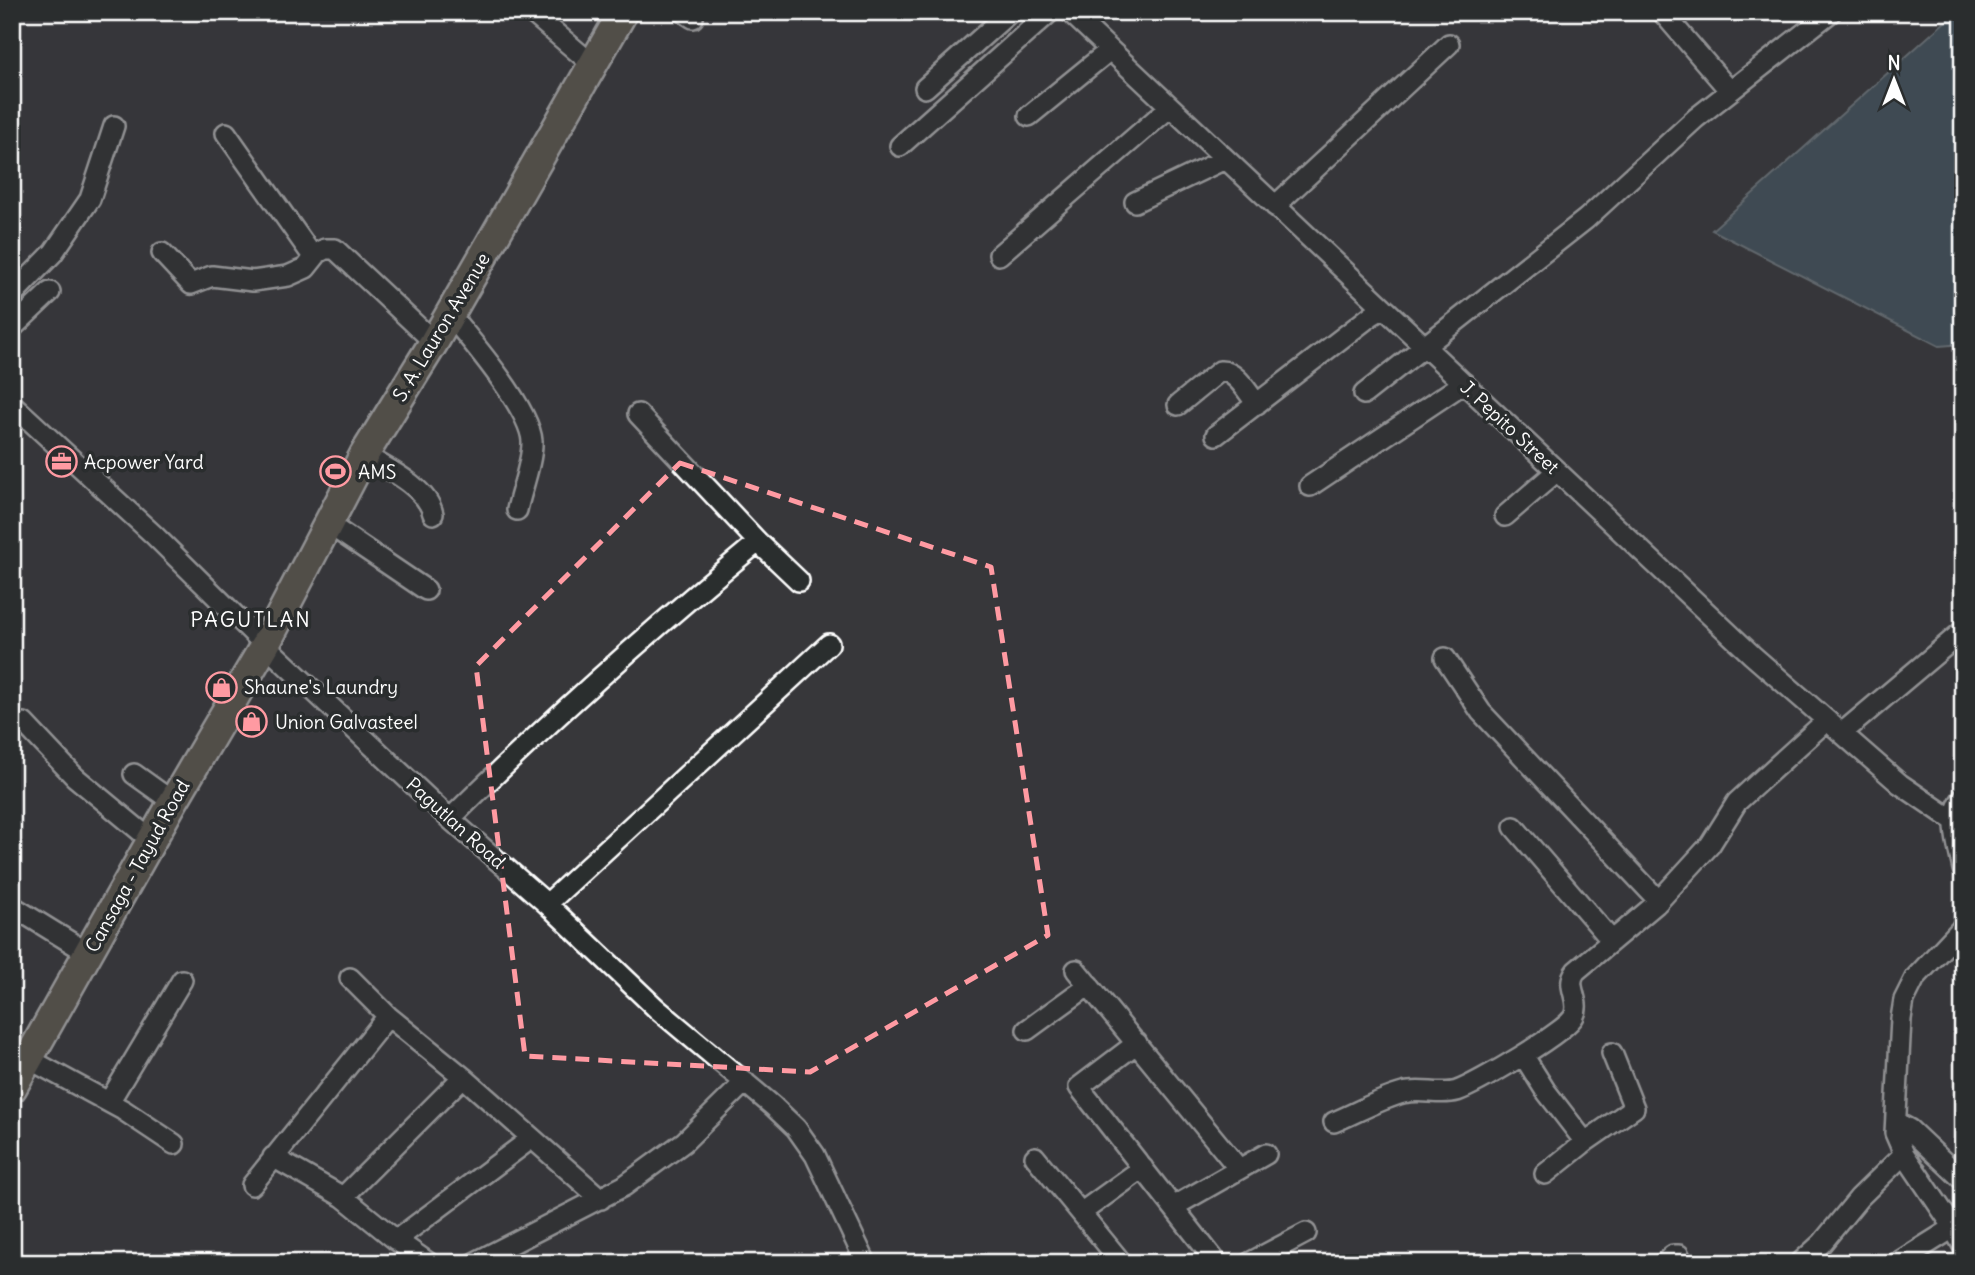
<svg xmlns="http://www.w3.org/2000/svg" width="1975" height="1275" font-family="Delius,sans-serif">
<rect width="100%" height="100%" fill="#37373a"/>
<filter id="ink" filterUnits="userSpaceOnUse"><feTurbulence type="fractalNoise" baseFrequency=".0143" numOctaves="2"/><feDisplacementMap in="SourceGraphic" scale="14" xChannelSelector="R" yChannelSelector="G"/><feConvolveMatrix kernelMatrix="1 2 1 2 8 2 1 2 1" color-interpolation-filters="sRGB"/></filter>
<g filter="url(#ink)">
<path fill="#4c6471" stroke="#94a2aa" stroke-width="2" d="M1956,12H1963V344L1939,346L1712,230Z"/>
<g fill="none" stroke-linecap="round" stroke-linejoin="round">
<defs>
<path id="minor" d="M531,12L593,65
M684,12L693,18
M1070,12L1752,655L1900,784L1963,827
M1662,12L1730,91
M925,88L1010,12
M1029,116L1110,50
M226,133L314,258
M900,146L1050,12
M1135,202L1225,159
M1275,206L1449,44
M162,253L191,284L212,276L253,281L288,276L306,268L318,253L325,249H335L434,342
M999,255L1170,107
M12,295L53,253L90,199L114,126
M450,315C472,341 530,409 532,441C533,460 521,491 517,510
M12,328L50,292
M1364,394L1586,219L1696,118L1831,12
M12,404L154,535L265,645L450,819L547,904L656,1008L773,1106L796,1128L815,1155L866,1263
M1178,405L1220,371C1236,370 1247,392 1257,404
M638,414L758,542L799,581
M1216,435L1372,315L1384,308
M364,455C386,468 427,487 433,514
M1310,486L1464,383
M1505,516L1557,471
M327,523L426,590
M1445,658L1481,712L1659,901
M24,723L75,777L151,840
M1842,733L1963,631
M134,774L173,802
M1963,798C1947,815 1959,849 1963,869
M450,819C548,722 651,630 758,542
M1514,827L1612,941
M547,904L829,644
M12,906L88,953
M1963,925L1961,929L1915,978L1904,1000L1901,1019L1895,1133L1904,1154L1948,1219L1963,1246
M1076,970L1239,1169
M350,978L388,1016L463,1077L601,1199
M1027,1030L1089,985
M1137,1043L1079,1087L1217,1263
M1523,1055L1545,1090L1585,1142
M29,1059L123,1110L174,1144
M109,1102L182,980
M1334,1122C1356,1113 1380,1099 1403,1093C1421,1088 1440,1096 1457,1091C1475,1085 1568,1031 1574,1016C1582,1000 1564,986 1576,971L1656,904L1710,845L1737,802L1826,721
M1896,1122L1909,1129L1963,1180
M273,1157L343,1197L396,1240L429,1263
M1035,1157L1122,1263
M1545,1174L1585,1142L1634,1108L1612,1053
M252,1185L388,1016
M343,1197L463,1077
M1173,1207L1266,1154
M1082,1212L1143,1168
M396,1240L532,1138
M474,1263L624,1186L684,1142L745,1082
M1249,1263L1306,1233
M1664,1263L1673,1255H1679L1682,1263
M1800,1263L1822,1243L1859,1198L1904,1154
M1897,1263L1953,1228"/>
<path id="highway" d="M12,1088L173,802L265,645L364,455L434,342L623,12"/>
</defs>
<use href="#minor" stroke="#fff" stroke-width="24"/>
<use href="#highway" stroke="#fff" stroke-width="33"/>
<use href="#minor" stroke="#2a2d2e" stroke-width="19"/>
<use href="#highway" stroke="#726b5a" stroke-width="28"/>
</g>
</g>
<path d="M0 0H1975V1275H0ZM680,463L991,567L1048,935L810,1072L525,1056L476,666Z" fill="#37373a" fill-opacity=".55" fill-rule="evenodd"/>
<path fill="none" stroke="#ff9aa2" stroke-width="5" stroke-dasharray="14 9" stroke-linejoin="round" d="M680,463L991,567L1048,935L810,1072L525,1056L476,666Z"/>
<defs>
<symbol id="office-ring" viewBox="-11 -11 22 22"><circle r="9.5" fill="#2a2d2e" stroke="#ff9aa2" stroke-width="1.5"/><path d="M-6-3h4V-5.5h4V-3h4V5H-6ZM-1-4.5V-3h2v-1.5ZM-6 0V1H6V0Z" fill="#ff9aa2"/></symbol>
<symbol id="stadium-ring" viewBox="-11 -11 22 22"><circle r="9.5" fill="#2a2d2e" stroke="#ff9aa2" stroke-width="1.5"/><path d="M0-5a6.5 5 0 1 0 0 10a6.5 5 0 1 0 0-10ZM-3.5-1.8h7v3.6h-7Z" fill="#ff9aa2"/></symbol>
<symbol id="shop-ring" viewBox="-11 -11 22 22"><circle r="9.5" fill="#2a2d2e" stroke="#ff9aa2" stroke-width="1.5"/><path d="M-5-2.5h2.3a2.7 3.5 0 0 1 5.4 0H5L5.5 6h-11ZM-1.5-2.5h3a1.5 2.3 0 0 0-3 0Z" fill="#ff9aa2"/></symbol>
</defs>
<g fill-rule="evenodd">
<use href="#office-ring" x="44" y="444" width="35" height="35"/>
<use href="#stadium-ring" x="318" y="454" width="35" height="35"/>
<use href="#shop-ring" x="204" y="670" width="35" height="35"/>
<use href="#shop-ring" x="234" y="704" width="35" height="35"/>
</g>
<g text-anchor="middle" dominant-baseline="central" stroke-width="7" stroke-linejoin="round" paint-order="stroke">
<g font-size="19" fill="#fff" stroke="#2a2d2e">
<text transform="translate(441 327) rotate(-59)">S. A. Lauron Avenue</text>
<text transform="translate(1510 427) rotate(43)">J. Pepito Street</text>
<text transform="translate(456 823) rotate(42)">Pagutlan Road</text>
<text transform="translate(137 866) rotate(-61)">Cansaga - Tayud Road</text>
</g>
<g font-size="19" fill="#fff" stroke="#2a2d2e" text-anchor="start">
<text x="84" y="462">Acpower Yard</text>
<text x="358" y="472">AMS</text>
<text x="244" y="687">Shaune's Laundry</text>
<text x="275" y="722">Union Galvasteel</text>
</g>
<g font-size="21" letter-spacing="2" fill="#fff" stroke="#2a2d2e">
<text x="251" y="619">PAGUTLAN</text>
</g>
</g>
<rect width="1975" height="1275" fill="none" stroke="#2a2d2e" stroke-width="42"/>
<rect x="21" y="21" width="1933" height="1233" fill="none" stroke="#fff" stroke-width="2.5" filter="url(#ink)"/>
<g transform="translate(1894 80)" stroke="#2a2d2e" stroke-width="5" paint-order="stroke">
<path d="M0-5L12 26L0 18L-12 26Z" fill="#ffffff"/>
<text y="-10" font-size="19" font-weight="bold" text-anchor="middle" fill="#ffffff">N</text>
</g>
</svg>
